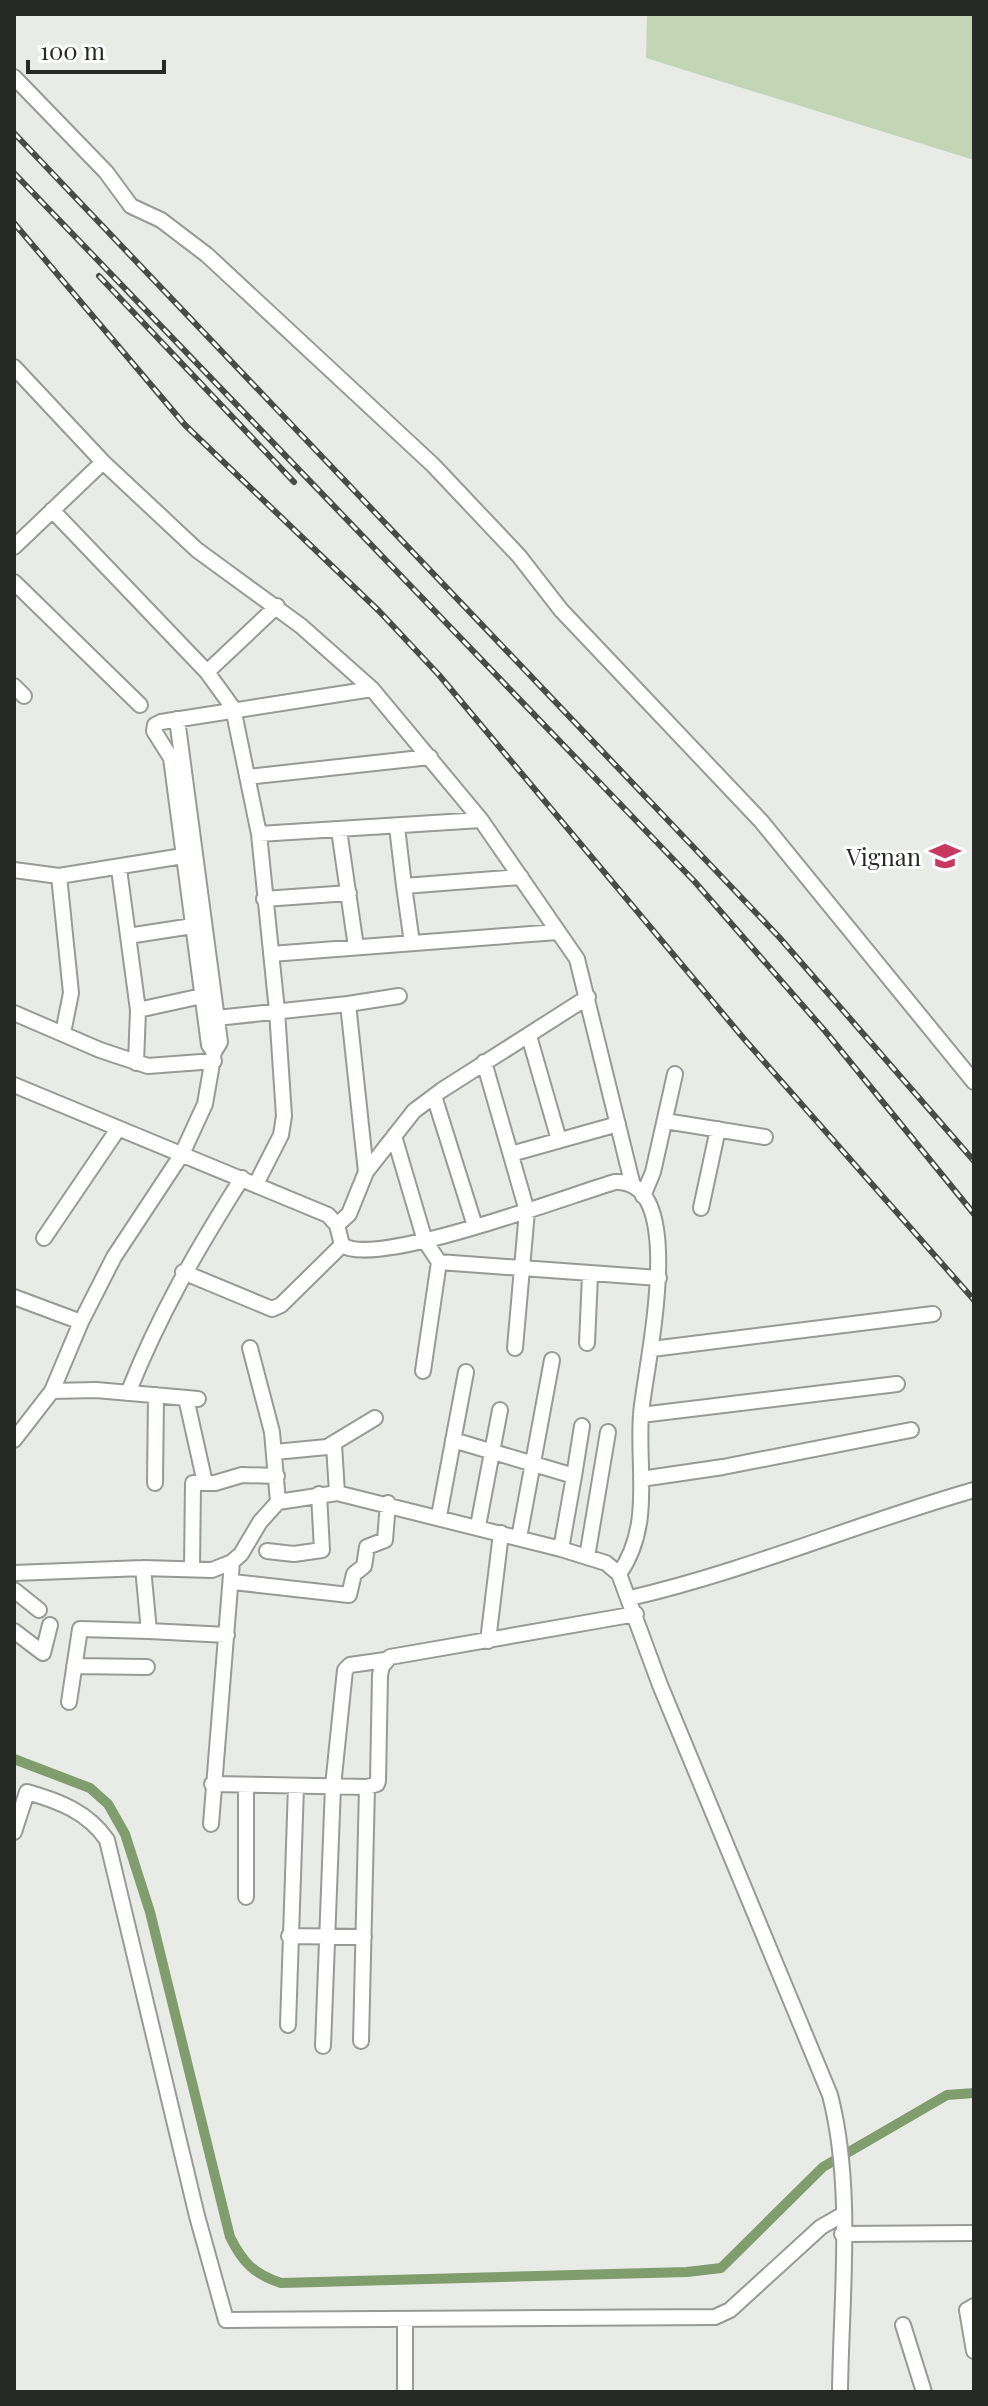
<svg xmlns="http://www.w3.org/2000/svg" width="988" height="2406" font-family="'Playfair Display',serif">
<rect width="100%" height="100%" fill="#e8ebe6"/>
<path fill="#c2d6b6" d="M647,14H974V160L646,58Z"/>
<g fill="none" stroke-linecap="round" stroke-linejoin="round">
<path stroke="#809d6e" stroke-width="10" d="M14,1759L90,1788L108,1804L125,1834L150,1912L230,2237C243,2263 254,2274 281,2283L687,2272L721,2268L823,2167L947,2095L974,2093"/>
<defs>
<path id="minor" d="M14,77L106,172L131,206L161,220L207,255L433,465L519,556L561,610L761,821L974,1082
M14,367L103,462L197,550L301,626L372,689
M52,510L207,672L233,708L259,834L277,1011L284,1116L281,1135L256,1184
M14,547L103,462
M14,582L140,705
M207,672L277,606
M14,686L24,696
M177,719L220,1042L214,1052
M247,777L430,757
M397,827L404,886L521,877
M339,830L356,947
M259,834L481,820
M119,869L138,1010L136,1063
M14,870L59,876
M404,886L412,943
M264,899L349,893
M128,936L199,925
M271,954L557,932
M348,1004L399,996
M138,1010L202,996
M14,1013L100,1050L148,1066L214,1061
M217,1018L348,1004L366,1172
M63,1033L71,993L59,876L183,856
M529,1036L559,1140
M484,1062L527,1211L515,1348
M14,1085L328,1215L337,1225L342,1245C375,1269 570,1195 615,1182C692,1178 643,1375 641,1415C637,1469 653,1526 619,1574
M434,1096L475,1226
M665,1121L765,1137
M394,1136L425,1241L439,1262L659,1278
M511,1154L618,1124
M643,1196L653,1172L675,1074
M701,1208L718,1129
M337,1225L349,1214L366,1172L414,1111L442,1090L588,997
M44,1238L118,1129
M183,1272L272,1309L281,1305L342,1245
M14,1297L81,1322
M587,1343L590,1275
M250,1348L272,1432L278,1502
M652,1349L933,1314
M423,1371L439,1262
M52,1391L96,1390L198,1399
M128,1393C160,1313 196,1251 242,1178
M186,1398L205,1483
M641,1415L897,1384
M14,1440L52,1391L81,1322L114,1257L182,1154L205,1104L214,1052L209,1045L171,758L154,731L155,725L161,722L372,689L481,820L577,959L633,1186
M453,1440L574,1476L561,1549
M334,1445L337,1493
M275,1452L327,1447L375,1418
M574,1476L582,1426
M641,1479L723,1467L911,1430
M155,1483L156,1395
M439,1516L466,1372
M478,1526L500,1410
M519,1538L552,1360
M267,1551L294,1554L322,1550L319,1494
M587,1557L608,1432
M192,1569L193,1483H215L242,1475L277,1476
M14,1573L143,1568L212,1570L232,1562L241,1554L260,1522L278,1502L337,1493L561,1549L606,1563L619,1574L660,1685L830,2095C854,2187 841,2298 840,2392
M233,1582L349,1595L354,1574L364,1566L367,1547L385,1540L388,1503
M14,1590L39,1610
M630,1598C747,1571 858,1523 974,1490
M14,1631L43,1653L50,1625
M149,1631L227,1635
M488,1641L501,1533
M74,1666L147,1667
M69,1702L80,1629L149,1631L143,1568
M212,1784L367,1787L361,2041
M367,1787L377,1784L378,1781L380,1675L382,1666L390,1657L636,1614
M211,1824L232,1562
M14,1832L27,1792C59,1801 88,1812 107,1840L197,2216L226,2320L715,2317L730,2310L821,2227L842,2215
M246,1897V1785
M289,1936L364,1937
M288,2025L296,1786
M323,2046L333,1786L345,1670L350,1665L385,1660
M842,2234L974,2233
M974,2306L967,2310L974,2351
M903,2325L924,2392
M405,2392V2320"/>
</defs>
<use href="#minor" stroke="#979a95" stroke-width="18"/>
<use href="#minor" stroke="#fff" stroke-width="14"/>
<defs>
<path id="rail" d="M14,133L779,937L974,1161
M14,173L695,882L825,1031L974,1214
M14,223L185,425L379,611L439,675L745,1040L974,1300
M99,276L294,482"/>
</defs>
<use href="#rail" stroke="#484b47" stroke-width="6"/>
<use href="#rail" stroke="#fff" stroke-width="3" stroke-dasharray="9" stroke-linecap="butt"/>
</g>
<defs>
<symbol id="university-bare" viewBox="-9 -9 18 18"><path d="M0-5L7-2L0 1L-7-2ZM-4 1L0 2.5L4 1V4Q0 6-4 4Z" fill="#c83961" stroke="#fff" stroke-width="2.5" paint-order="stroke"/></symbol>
</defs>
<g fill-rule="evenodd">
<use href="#university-bare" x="923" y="834" width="44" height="44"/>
</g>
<g text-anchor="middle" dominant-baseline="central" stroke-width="6" stroke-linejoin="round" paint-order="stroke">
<g font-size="24" fill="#272926" stroke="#fff" text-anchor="end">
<text x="921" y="856">Vignan</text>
</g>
</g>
<rect width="988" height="2406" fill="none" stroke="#272926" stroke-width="32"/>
<path d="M28 60v12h136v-12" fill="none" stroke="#272926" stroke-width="4"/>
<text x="40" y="60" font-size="24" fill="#272926" stroke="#ffffff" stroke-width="6" paint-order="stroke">100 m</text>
</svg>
